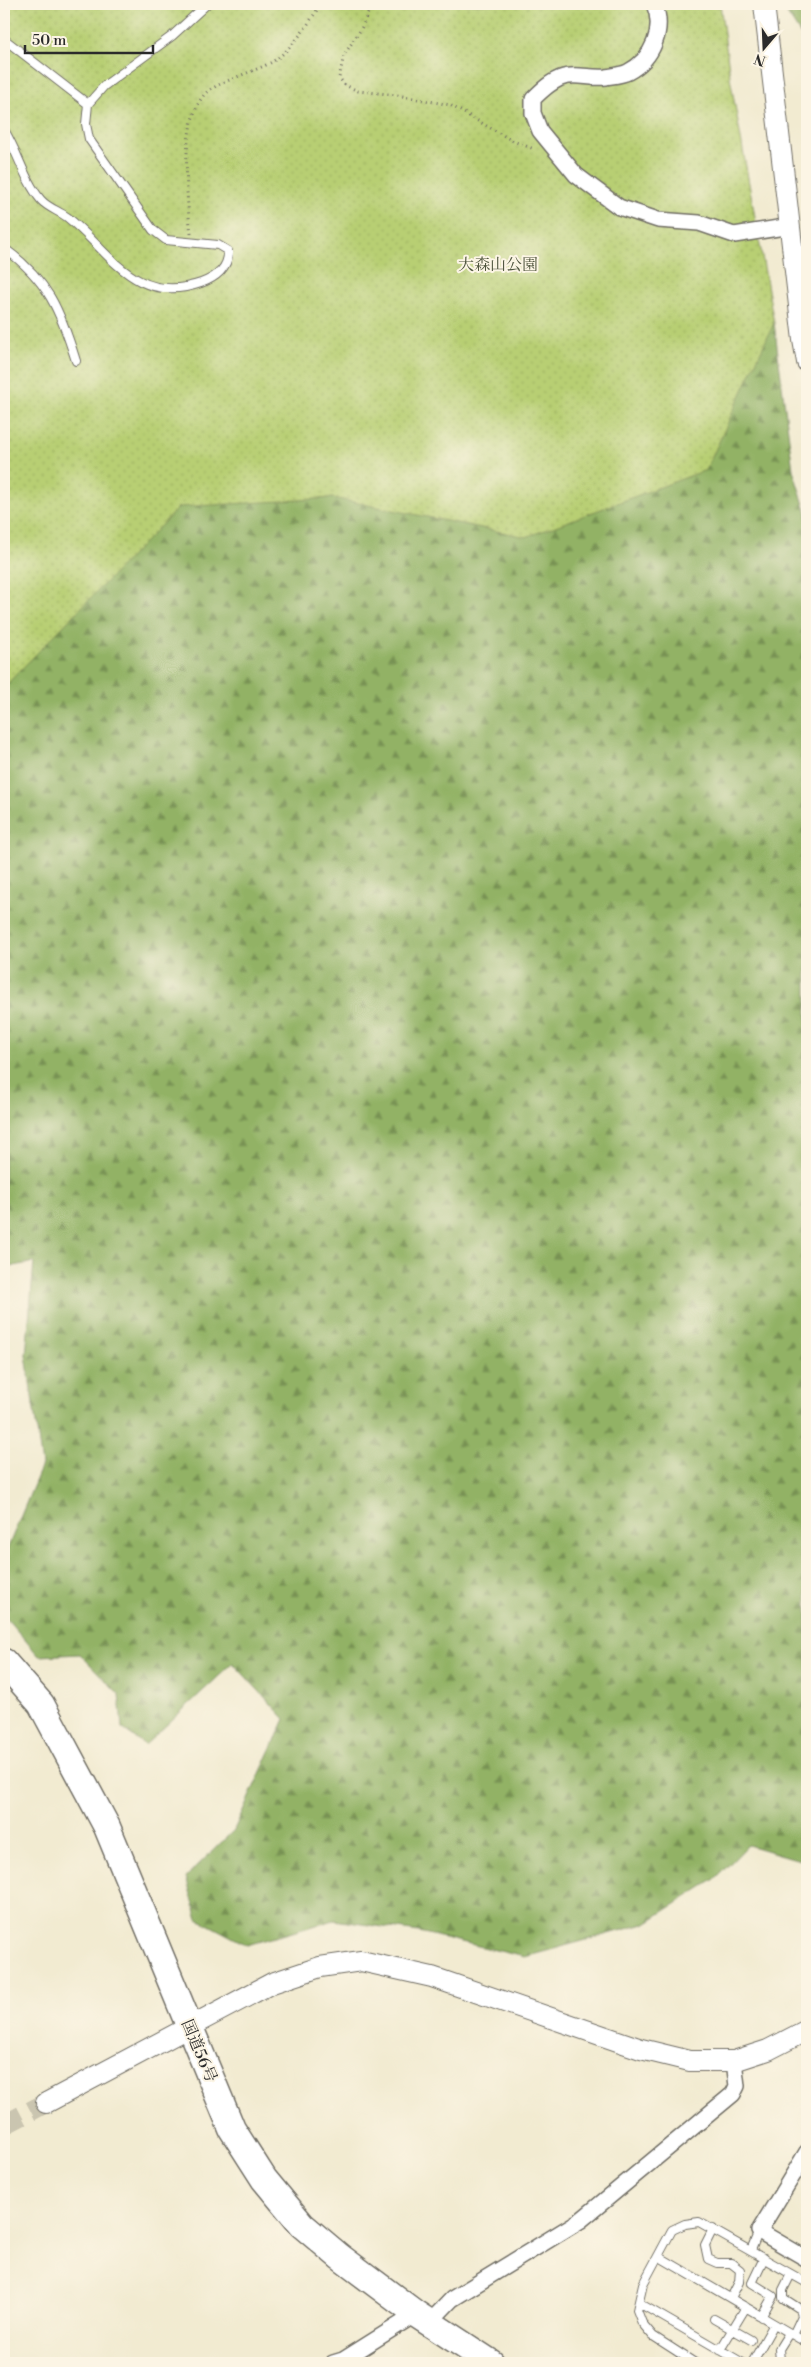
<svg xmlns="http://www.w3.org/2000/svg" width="811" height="2367" font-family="'Libre Bodoni','Noto Serif JP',serif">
<defs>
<pattern id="forest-firs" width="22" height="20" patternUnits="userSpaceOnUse" patternTransform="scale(1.25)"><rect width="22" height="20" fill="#92b265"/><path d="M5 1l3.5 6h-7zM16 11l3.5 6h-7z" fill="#779153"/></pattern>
<pattern id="park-dots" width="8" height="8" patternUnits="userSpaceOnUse" patternTransform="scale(1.25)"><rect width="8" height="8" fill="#b8cf73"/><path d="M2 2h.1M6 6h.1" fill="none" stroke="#9eb264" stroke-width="1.8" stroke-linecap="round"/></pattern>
</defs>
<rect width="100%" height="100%" fill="#fcf5e5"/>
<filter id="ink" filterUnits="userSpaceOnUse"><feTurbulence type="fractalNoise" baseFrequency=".02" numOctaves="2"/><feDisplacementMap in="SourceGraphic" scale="10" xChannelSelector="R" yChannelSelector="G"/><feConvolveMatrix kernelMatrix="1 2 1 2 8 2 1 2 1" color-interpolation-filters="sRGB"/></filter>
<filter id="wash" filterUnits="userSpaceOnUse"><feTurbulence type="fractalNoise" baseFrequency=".0096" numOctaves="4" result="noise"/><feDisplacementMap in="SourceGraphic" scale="20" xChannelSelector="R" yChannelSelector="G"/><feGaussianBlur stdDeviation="1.12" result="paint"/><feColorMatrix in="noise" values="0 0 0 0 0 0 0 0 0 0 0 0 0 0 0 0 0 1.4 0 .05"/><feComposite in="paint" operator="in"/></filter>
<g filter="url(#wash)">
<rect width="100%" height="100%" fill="#f2ebd1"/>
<path fill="url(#forest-firs)" stroke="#5e6e48" d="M4,4L723,290L774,323L793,470L807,514V1862L748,1845L715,1879L644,1924L525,1957L419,1932L334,1920L247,1945L198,1919L186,1877L234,1830L285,1719L233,1663L145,1745L122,1728L119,1694L80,1654L39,1656L6,1618L4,1599V1557L42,1465L26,1355L34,1262L4,1268Z
M786,4H807V44L786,12Z"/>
<path fill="url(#park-dots)" stroke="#727d4f" d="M4,4H720L731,83L774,323L706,470L526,537L333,498L179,507L4,687Z"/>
</g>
<g filter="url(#ink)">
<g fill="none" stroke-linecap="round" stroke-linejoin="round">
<path stroke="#cac5b0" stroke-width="20" stroke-dasharray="20 10" stroke-linecap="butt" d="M4,2125L46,2103"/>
<defs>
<path id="service" d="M4,39L88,104
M4,130C18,152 24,180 41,200C48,208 59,211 67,217C110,251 134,306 201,283C215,278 229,268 228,251L218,245L166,240L153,230L89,139L86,124L88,104L104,86L172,36L207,4
M4,248C48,280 60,310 76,361
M713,2229L705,2245L708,2259L717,2263H731L740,2270L739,2282L731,2298
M751,2250L759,2231
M658,2256L807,2343
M791,2274L783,2290V2298L800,2309L802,2316L793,2335
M639,2303L743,2363
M761,2317L773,2296L752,2283L764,2258
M714,2319L751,2340
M720,2350L746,2307
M695,2363L653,2336L642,2323L637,2310L643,2284L672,2230L685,2224L699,2222L807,2283
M752,2363L774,2324
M784,2363L780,2361L779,2349L789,2333"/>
<path id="minor" d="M654,4C665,29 653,59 628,72C622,75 612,76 606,77C592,79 576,73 564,77C552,80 541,91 533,99V113L540,131L576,175L619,207L658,220L699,223L734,235L791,226
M807,2152L759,2231L807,2259
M429,2323L452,2299L581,2220L733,2094L737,2086L734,2061
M333,2363L343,2360L416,2314"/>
<path id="tertiary" d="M764,4L803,340L807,362
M46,2103L272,1983L320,1967L361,1961L432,1977L641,2049L690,2061H734L768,2050L807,2030"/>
<path id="trunk" d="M4,1662L41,1704L107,1827L232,2129L264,2179L302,2225L340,2257L416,2314L491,2363"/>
</defs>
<use href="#service" stroke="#716e65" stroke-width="10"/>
<use href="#minor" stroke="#716e65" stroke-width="18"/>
<use href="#tertiary" stroke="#716e65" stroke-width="22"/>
<use href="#trunk" stroke="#716e65" stroke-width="29"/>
<path stroke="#716e65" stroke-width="3" stroke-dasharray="1 4" stroke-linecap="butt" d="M372,4L361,29L344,55L339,78L345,85L358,91L397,95L450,105L513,141L534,149
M191,233C186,197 180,124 204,95C213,83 257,71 272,62C293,49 308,24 321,4"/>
<use href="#service" stroke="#fff" stroke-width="8"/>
<use href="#minor" stroke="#fff" stroke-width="15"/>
<use href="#tertiary" stroke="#fff" stroke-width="20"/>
<use href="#trunk" stroke="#fff" stroke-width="26"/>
</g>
</g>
<g text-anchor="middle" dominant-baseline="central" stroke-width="4" stroke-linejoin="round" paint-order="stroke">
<g font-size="16" fill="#4e543d" stroke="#fcf5e5">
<text x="498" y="265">大森山公園</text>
</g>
<g font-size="16" fill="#2b2b2b" stroke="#fcf5e5">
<text transform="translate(199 2051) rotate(67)">国道56号</text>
</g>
</g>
<rect width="811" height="2367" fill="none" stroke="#fcf5e5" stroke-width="20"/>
<g transform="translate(764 48) rotate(199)" stroke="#fcf5e5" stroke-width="4" paint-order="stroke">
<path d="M0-4L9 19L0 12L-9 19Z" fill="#2b2b2b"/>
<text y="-8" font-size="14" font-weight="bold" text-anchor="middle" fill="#2b2b2b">N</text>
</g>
<path d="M25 45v8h128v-8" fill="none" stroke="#2b2b2b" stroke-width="2.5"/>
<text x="32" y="45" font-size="15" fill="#2b2b2b" stroke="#fcf5e5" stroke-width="4" paint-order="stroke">50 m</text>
</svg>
